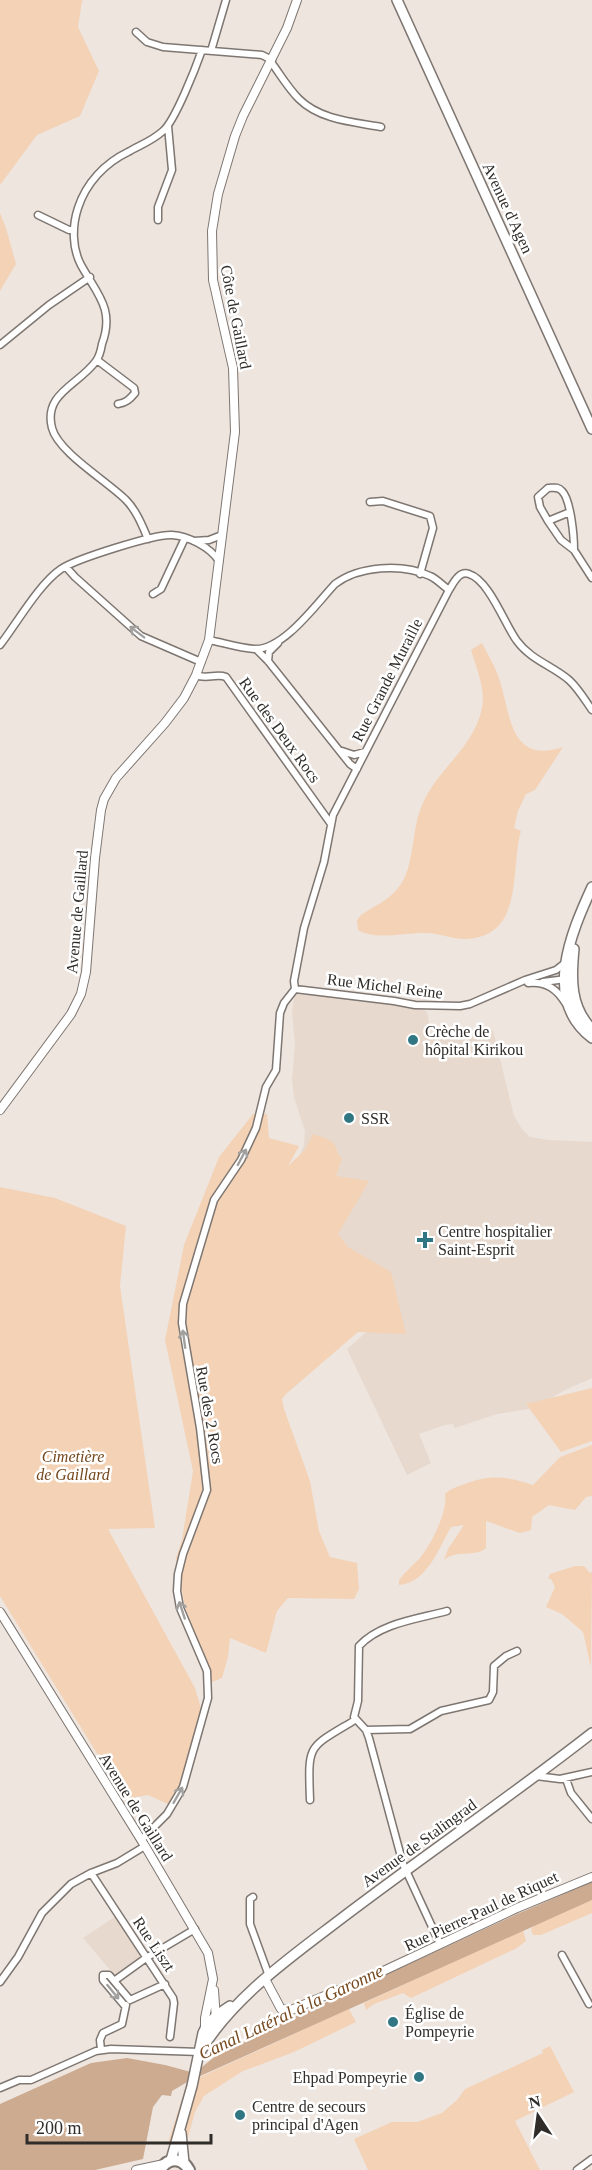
<svg xmlns="http://www.w3.org/2000/svg" width="592" height="2170" font-family="Georgia,serif">
<rect width="100%" height="100%" fill="#eee5df"/>
<path fill="#e7d9cd" d="M295,994L350,998L404,1005L426,1011L428,1015L430,1039L493,1030L514,1116L522,1129L530,1137L549,1140L592,1142V1378L565,1390L534,1408L497,1414L455,1428L453,1424L445,1425L419,1434L431,1463L407,1475L347,1349L371,1328L271,1188L300,1155L304,1145L305,1131L294,1097L292,1080L295,1045L292,1011Z
M116,1916L144,1958L116,1977L83,1938Z"/>
<path fill="#f4d2b6" d="M0,0H84L82,1L78,27L99,71L80,116L37,135L0,185Z
M0,213L6,228L16,264L0,291Z
M482,643C488,655 495,666 499,678C511,714 509,765 563,747L535,790L526,794L518,811L514,828L521,831C510,868 525,936 467,939C454,940 440,933 426,933C406,932 376,941 358,930L357,920L361,915C373,907 389,900 398,888C415,869 411,829 422,805C437,769 474,748 482,708C486,690 476,667 471,650Z
M253,1114H267L269,1138L299,1146L288,1166L305,1150L313,1134C321,1137 331,1138 335,1146C338,1152 337,1154 342,1159L336,1176L369,1181L338,1234L348,1247L391,1272L406,1334L358,1332L286,1394L282,1399L284,1409L310,1481L319,1531L330,1557L357,1563L359,1589L354,1599L288,1598L277,1611L266,1653L230,1638L228,1657L222,1678L212,1682L185,1607L176,1558L182,1540L193,1471L165,1340L184,1245L219,1157Z
M0,1187L55,1198L126,1226L120,1286L155,1528L108,1529L195,1688L203,1715L182,1782L170,1805L148,1795L125,1799L0,1596Z
M592,1388V1441L561,1452L526,1404Z
M592,1445V1496L586,1497L575,1510L549,1505L532,1517L531,1530L520,1533L486,1521V1548C474,1558 456,1549 444,1560L448,1549L464,1525L451,1527C439,1548 427,1583 399,1585V1580C405,1572 412,1566 419,1559C431,1545 448,1512 445,1494C450,1489 456,1487 462,1485C490,1474 505,1476 533,1485L560,1457Z
M575,1566H584L590,1573L592,1572L591,1667L583,1632L562,1614L546,1607L555,1587L551,1579H548L550,1574Z
M592,1900V1913L541,1935H533L531,1930L533,1926Z
M523,1930L526,1941L517,1948L411,1998L403,1993L374,2004L366,2010L364,2003Z
M349,2009L356,2022L294,2052L243,2071L204,2096L195,2112L188,2137L168,2143L187,2083Z
M550,2046L574,2092L515,2121L540,2170H368L354,2139L392,2122H417L442,2113L457,2100L465,2089L543,2053L542,2050Z"/>
<path fill="#ccab90" d="M592,1882V1900L189,2081L172,2091L171,2096L162,2095L153,2107L143,2159L95,2170H0V2104L91,2063L127,2058L165,2065L191,2072L202,2067L223,2050L517,1914Z"/>
<g fill="none" stroke-linecap="round" stroke-linejoin="round">
<defs>
<path id="minor" d="M136,32L147,42L163,47L262,55L272,60
M211,51L226,0
M271,62C280,74 288,88 299,99C320,120 354,122 381,127
M38,215L69,230H74
M158,220V207L172,170L168,126
M0,345L49,305L90,277
M97,360L134,388L135,393C130,399 126,403 118,404
M370,502L383,501L430,516L433,528L420,574
M548,521L570,512
M148,539C142,525 136,510 126,500C107,481 58,452 52,428C43,393 79,385 96,361C99,357 101,350 102,344C115,309 97,294 81,265C72,248 72,226 78,208C86,183 105,163 128,152C140,145 152,141 163,131C175,121 196,67 202,50
M194,541L209,540L222,535
M574,550C574,537 571,500 562,491C558,486 553,488 548,488L538,497L540,507L548,521L561,540L574,550L592,578
M66,567L75,577L141,636L201,662
M153,594L161,589L185,538
M209,640C224,643 239,648 254,649C283,651 317,603 335,584C359,566 402,563 430,576C437,579 443,586 449,590
M0,645C17,623 39,584 61,569C76,559 154,534 172,535C188,536 210,547 219,561
M256,649L268,661L350,764L357,769
M268,661L269,652L278,643
M196,675C206,680 216,673 226,677L331,824
M342,751L354,755L365,752
M543,982L566,979
M528,983C546,981 557,989 566,1004
M295,989L294,981L304,928L324,862L333,815L449,590C453,584 459,570 469,574C489,580 505,625 517,641C531,660 553,666 569,680C578,688 585,700 592,710
M295,989L394,1001L415,1005L460,1006L470,1004L525,980L556,970L565,963
M366,1730L410,1729L441,1711L489,1700L493,1692L494,1666L506,1656L517,1651
M536,1776L560,1779L592,1772
M566,1779L571,1793L592,1819
M310,1800C308,1743 307,1749 355,1720
M141,1840L167,1814L183,1787L208,1698L207,1671L180,1608L177,1591L178,1574L183,1554L207,1490L200,1428L182,1323L183,1304L214,1200L241,1160L256,1128L266,1087L276,1070L280,1013L284,1003L295,989
M91,1873L173,1998L174,2003L170,2037
M253,1897L250,1899V1924L269,1976
M440,1944L403,1864L369,1738L366,1730L354,1717L358,1701L359,1646C380,1623 418,1619 447,1611
M562,1955L589,2004
M114,1981L146,1958L195,1929
M0,1982L18,1957L42,1913L71,1884L91,1873L117,1863L145,1846
M130,2000L165,1984
M125,2006L103,1980V1975H109L130,2000
M101,2050L100,2040L103,2033L122,2024L126,2005
M0,2088L19,2080H31L96,2051L111,2049L200,2052
M577,2170L592,2159"/>
<path id="tertiary" d="M0,1110L71,1014L81,994L86,972L95,858L101,810L104,799L116,778L165,723L184,698L196,675L209,640L235,432L233,368L213,280L212,231L218,194L235,136L243,116L287,28L297,0
M0,1612L145,1846L208,1953L213,1979L205,2018V2027
M265,1979L281,2009L291,2010L379,1973L517,1908L592,1877
M214,1990L216,2020
M136,2170L164,2164"/>
<path id="secondary" d="M397,0L592,429
M592,887C571,933 542,1000 592,1038
M574,949C571,978 570,1007 592,1029
M200,2052C233,1997 291,1957 342,1918C425,1855 510,1797 592,1733
M181,2133L184,2163
M171,2160L192,2086L203,2033C208,2021 219,2013 230,2006"/>
<path id="primary" d="M160,2170C168,2157 182,2157 189,2170"/>
</defs>
<use href="#minor" stroke="#7e7671" stroke-width="9"/>
<use href="#tertiary" stroke="#7e7671" stroke-width="10"/>
<use href="#secondary" stroke="#7e7671" stroke-width="12"/>
<use href="#primary" stroke="#7e7671" stroke-width="14"/>
<use href="#minor" stroke="#fff" stroke-width="6"/>
<use href="#tertiary" stroke="#fff" stroke-width="8"/>
<use href="#secondary" stroke="#fff" stroke-width="9"/>
<use href="#primary" stroke="#fff" stroke-width="10"/>
</g>
<defs><path id="oneway-shaft" d="M-6 0H5M1.5-3L5.5 0L1.5 3" fill="none" stroke-width="1.6" stroke-linecap="round" stroke-linejoin="round" transform="scale(1.5)"/></defs>
<g stroke="#a1a09f">
<use href="#oneway-shaft" transform="translate(137 632) rotate(-143)"/>
<use href="#oneway-shaft" transform="translate(242 1157) rotate(-62)"/>
<use href="#oneway-shaft" transform="translate(184 1339) rotate(-98)"/>
<use href="#oneway-shaft" transform="translate(182 1610) rotate(-108)"/>
<use href="#oneway-shaft" transform="translate(178 1795) rotate(-60)"/>
<use href="#oneway-shaft" transform="translate(113 1992) rotate(51)"/>
</g>
<g fill="#317783" stroke="#fff" stroke-width="2">
<circle cx="413" cy="1040" r="6"/>
<circle cx="349" cy="1118" r="6"/>
<path d="M422 1231h6v6h6v6h-6v6h-6v-6h-6v-6h6z"/>
<circle cx="393" cy="2022" r="6"/>
<circle cx="419" cy="2077" r="6"/>
<circle cx="240" cy="2115" r="6"/>
</g>
<g text-anchor="middle" dominant-baseline="central" stroke-width="5" stroke-linejoin="round" paint-order="stroke">
<g font-size="16" fill="#2f2c29" stroke="#fff">
<text transform="translate(508 208) rotate(65)">Avenue d'Agen</text>
<text transform="translate(236 317) rotate(79)">Côte de Gaillard</text>
<text transform="translate(387 680) rotate(-63)">Rue Grande Muraille</text>
<text transform="translate(280 730) rotate(54)">Rue des Deux Rocs</text>
<text transform="translate(77 912) rotate(-85)">Avenue de Gaillard</text>
<text transform="translate(385 986) rotate(7)">Rue Michel Reine</text>
<text transform="translate(210 1415) rotate(80)">Rue des 2 Rocs</text>
<text transform="translate(136 1807) rotate(58)">Avenue de Gaillard</text>
<text transform="translate(419 1843) rotate(-36)">Avenue de Stalingrad</text>
<text transform="translate(481 1911) rotate(-25)">Rue Pierre-Paul de Riquet</text>
<text transform="translate(154 1944) rotate(56)">Rue Liszt</text>
</g>
<g font-size="16" fill="#2f2c29" stroke="#fff" text-anchor="start">
<text x="425" y="1031">Crèche de<tspan x="425" dy="18">hôpital Kirikou</tspan></text>
<text x="361" y="1118">SSR</text>
<text x="438" y="1231">Centre hospitalier<tspan x="438" dy="18">Saint-Esprit</tspan></text>
<text x="405" y="2013">Église de<tspan x="405" dy="18">Pompeyrie</tspan></text>
<text x="407" y="2077" text-anchor="end">Ehpad Pompeyrie</text>
<text x="252" y="2106">Centre de secours<tspan x="252" dy="18">principal d'Agen</tspan></text>
</g>
<g font-size="16" font-style="italic" fill="#74471c" stroke="#fff">
<text x="73" y="1456">Cimetière<tspan x="73" dy="18">de Gaillard</tspan></text>
</g>
<g font-size="18" font-style="italic" fill="#774a1f" stroke="#fff">
<text transform="translate(291 2012) rotate(-25)">Canal Latéral à la Garonne</text>
</g>
</g>
<g transform="translate(538 2116) rotate(347)" stroke="#ffffff" stroke-width="4.5" paint-order="stroke">
<path d="M0-4.5L10 22L0 15L-10 22Z" fill="#2f2c29"/>
<text y="-9" font-size="16" font-weight="bold" text-anchor="middle" fill="#2f2c29">N</text>
</g>
<path d="M27 2134v9h184v-9" fill="none" stroke="#2f2c29" stroke-width="3"/>
<text x="36" y="2134" font-size="18" fill="#2f2c29" stroke="#ffffff" stroke-width="4.5" paint-order="stroke">200 m</text>
</svg>
